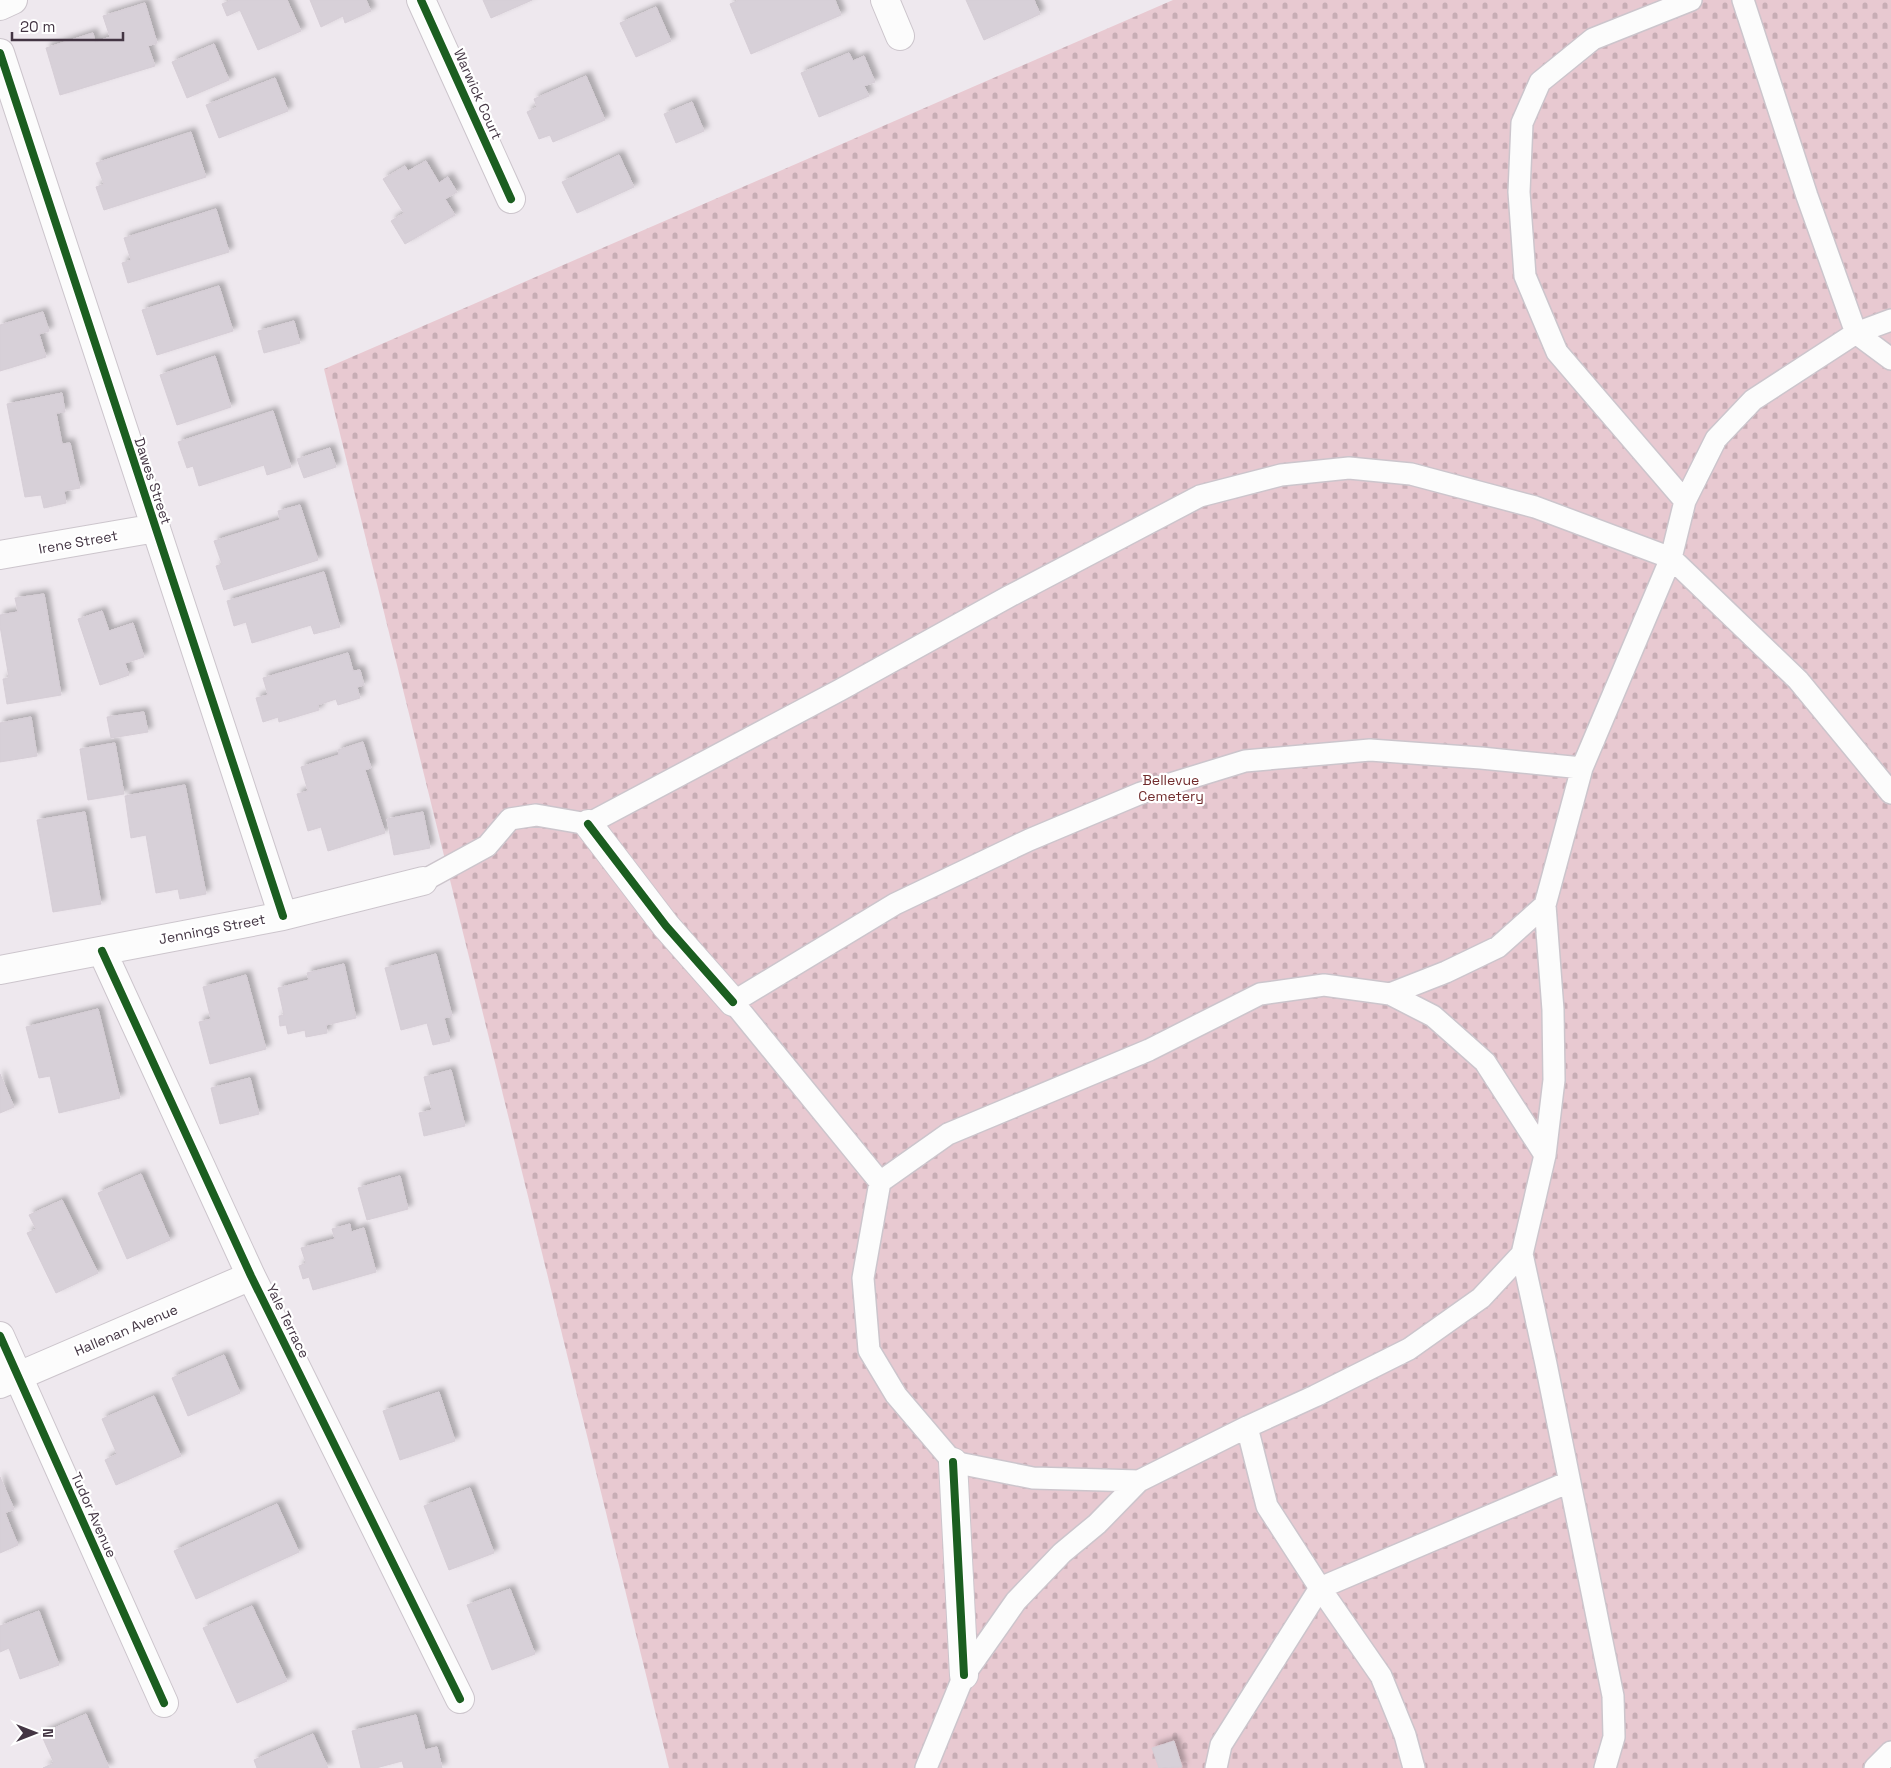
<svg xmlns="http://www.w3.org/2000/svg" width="1891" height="1768" font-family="'Space Grotesk',sans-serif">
<defs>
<pattern id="cemetery-stones" width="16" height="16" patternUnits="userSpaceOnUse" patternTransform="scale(1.25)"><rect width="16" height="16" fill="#e8c9d1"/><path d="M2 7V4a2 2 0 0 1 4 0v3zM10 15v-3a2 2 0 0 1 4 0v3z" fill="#c8adb5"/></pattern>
<filter id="shadow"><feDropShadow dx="4.5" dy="-4.5" stdDeviation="2.5" flood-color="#0004"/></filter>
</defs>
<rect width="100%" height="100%" fill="#eee8ee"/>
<path fill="url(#cemetery-stones)" d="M1173,0H1891V1768H669L324,369Z"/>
<path fill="#d7d0d8" stroke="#d6ced6" filter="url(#shadow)" d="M231,0H287L301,31L258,50L240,10L227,16L222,4Z
M310,0H366L371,11L345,23L343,16L321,27Z
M483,0H532L491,18Z
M739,0H835L841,15L751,54L730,4Z
M966,0H1034L1040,14L984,40Z
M145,3L157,43L148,46L155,66L60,95L46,48L93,33L95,42L110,37L103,16Z
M656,7L671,41L636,57L620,23Z
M214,44L229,80L187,98L172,62Z
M849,53L853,61L864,56L875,82L864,86L869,96L819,117L801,73Z
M586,76L605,120L553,142L550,135L539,139L527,112L537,107L534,99Z
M275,78L288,111L219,138L206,105Z
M692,102L704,131L676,143L664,114Z
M191,132L206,177L104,210L96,187L104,184L96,163Z
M619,155L634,187L577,213L562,182Z
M426,161L439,183L448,177L457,192L445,199L455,215L405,244L391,221L404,213L383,179L405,166L408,171Z
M216,209L229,252L128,283L122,263L131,260L124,238Z
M219,286L233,331L157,355L142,310Z
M43,312L49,331L39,334L46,357L0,371V325Z
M294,321L300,343L264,353L258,331Z
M215,356L231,407L177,425L160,375Z
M62,393L65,412L56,413L62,444L70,443L80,488L64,491L66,503L44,508L41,495L25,497L7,404Z
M273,411L291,467L267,475L264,465L199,486L193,466L187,468L178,442Z
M330,448L336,467L304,478L297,459Z
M300,505L318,560L224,590L216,566L222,564L214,541L280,520L278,511Z
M324,572L340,627L314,634L311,625L252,643L246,622L234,626L227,601Z
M44,594L61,695L7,704L3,679L9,678L0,626V615L18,612L15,598Z
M102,611L109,631L133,623L144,657L125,663L129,675L100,685L78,619Z
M348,653L353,671L360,670L364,685L357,687L360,698L338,705L336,699L318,705L319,710L279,722L278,717L263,722L256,698L268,695L263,678Z
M144,712L148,732L111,738L107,717Z
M31,717L37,756L0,762V723Z
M363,742L371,768L365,770L385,833L328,851L321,827L308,831L297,794L308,791L301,767L339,755L338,750Z
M115,743L124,794L88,800L80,749Z
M185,785L206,894L180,899L178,889L156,893L146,835L131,838L125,796Z
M85,812L101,904L53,912L37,820Z
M423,812L430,848L394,855L387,819Z
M436,954L452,1016L444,1018L450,1041L433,1045L427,1023L401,1030L385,968Z
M344,964L356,1018L326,1025L327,1033L306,1037L305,1030L288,1034L286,1025L280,1026L279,1016L284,1015L278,988L309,980L307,973Z
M246,975L266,1049L210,1064L199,1022L211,1019L203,987Z
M98,1009L120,1098L59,1113L50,1076L39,1078L26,1027Z
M451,1070L465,1126L424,1136L419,1113L432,1110L424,1077Z
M0,1074L14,1107L0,1113Z
M250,1078L259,1114L220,1124L211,1088Z
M141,1174L170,1240L127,1259L98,1193Z
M400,1176L408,1209L367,1220L358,1188Z
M62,1200L98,1273L56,1293L27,1233L36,1229L29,1215Z
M350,1224L351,1232L364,1228L376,1272L313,1290L309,1277L303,1279L299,1266L306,1263L301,1248L335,1239L332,1229Z
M224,1355L240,1393L188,1416L172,1378Z
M439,1392L455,1441L400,1460L383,1411Z
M154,1396L181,1456L116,1485L105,1460L117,1454L102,1419Z
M0,1477L14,1509L5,1513L18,1545L0,1553Z
M470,1488L494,1553L449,1570L424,1506Z
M277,1504L299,1552L196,1599L174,1551Z
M510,1589L535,1654L492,1670L467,1605Z
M252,1606L287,1681L237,1703L203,1628Z
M39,1611L59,1665L20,1679L9,1648L0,1652V1626Z
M86,1714L109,1768H43L54,1763L41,1734Z
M416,1715L425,1750L437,1747L442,1768H404L402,1761L376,1768H361L352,1731Z
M313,1734L328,1768H257L254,1760Z
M1174,1741L1182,1767L1159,1768L1152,1748Z"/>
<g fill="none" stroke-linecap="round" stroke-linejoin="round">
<defs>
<path id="service" d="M1856,333L1891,359
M1856,333L1891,320
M1685,501L1557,352L1525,276L1519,192L1522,123L1540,82L1593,39L1691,0
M1582,768L1671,558L1798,680L1891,793
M423,881L487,846L510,819L536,815L588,824L840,690L1008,597L1200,496L1281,475L1349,468L1411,474L1535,507L1671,558L1685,501L1716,439L1753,400L1856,333L1807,196L1743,0
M1390,994L1446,972L1498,947L1545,905
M880,1182L733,1002L895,904L1029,840L1141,793L1245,761L1370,750L1481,758L1582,768L1545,905L1553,1010L1554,1080L1545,1155
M1247,1427L1315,1396L1409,1349L1481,1298L1522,1254
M926,1768L964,1675L1016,1601L1062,1553L1097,1524L1139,1481
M1216,1768L1221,1745L1320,1588L1267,1506L1247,1427L1139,1481L1033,1478L953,1462L896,1395L869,1350L863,1278L880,1182L948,1134L1149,1050L1260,994L1324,985L1390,994L1433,1016L1485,1062L1545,1155L1522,1254L1546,1364L1613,1696L1614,1737L1605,1768
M1414,1768L1405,1735L1381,1676L1320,1588L1569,1482
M1875,1768L1891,1752"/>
<path id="minor" d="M421,0L511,199
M885,0L900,36
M0,6L13,0
M0,53L283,916
M0,555L156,528
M588,824L666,926L733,1002
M102,951L251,1276L460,1699
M0,970L283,916L423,881
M0,1336L164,1703
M0,1384L251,1276
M953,1462L964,1675"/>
</defs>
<use href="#service" stroke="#ccc5cc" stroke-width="24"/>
<use href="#minor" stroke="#ccc5cc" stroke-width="30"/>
<use href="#service" stroke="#fcfcfc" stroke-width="21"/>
<use href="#minor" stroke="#fcfcfc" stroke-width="28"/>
<defs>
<path id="cycleway" d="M421,0L511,199
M0,53L283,916
M588,824L666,926L733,1002
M102,951L251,1276L460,1699
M0,1336L164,1703
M953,1462L964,1675"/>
</defs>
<use href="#cycleway" stroke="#fff" stroke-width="11"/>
<use href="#cycleway" stroke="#1b5e20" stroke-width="8"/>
</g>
<g text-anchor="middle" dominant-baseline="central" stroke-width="4.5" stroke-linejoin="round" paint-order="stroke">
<g font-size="14" fill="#433543" stroke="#fff">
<text transform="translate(478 94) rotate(66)">Warwick Court</text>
<text transform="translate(153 481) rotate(72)">Dawes Street</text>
<text transform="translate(78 542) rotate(-10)">Irene Street</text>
<text transform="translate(212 929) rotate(-11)">Jennings Street</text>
<text transform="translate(288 1321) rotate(64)">Yale Terrace</text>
<text transform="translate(126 1330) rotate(-23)">Hallenan Avenue</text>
<text transform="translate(94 1515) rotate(66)">Tudor Avenue</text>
</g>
<g font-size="14" fill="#712c2d" stroke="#fff">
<text x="1171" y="780">Bellevue<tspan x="1171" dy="16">Cemetery</tspan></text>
</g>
</g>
<g transform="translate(35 1733) rotate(90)" stroke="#ffffff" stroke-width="4" paint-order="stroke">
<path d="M0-4L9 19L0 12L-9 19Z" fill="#433543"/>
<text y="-8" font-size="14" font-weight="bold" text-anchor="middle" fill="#433543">N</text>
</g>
<path d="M12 32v8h111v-8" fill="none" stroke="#433543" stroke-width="2.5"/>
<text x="20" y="32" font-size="15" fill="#433543" stroke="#ffffff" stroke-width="4" paint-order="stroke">20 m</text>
</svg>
